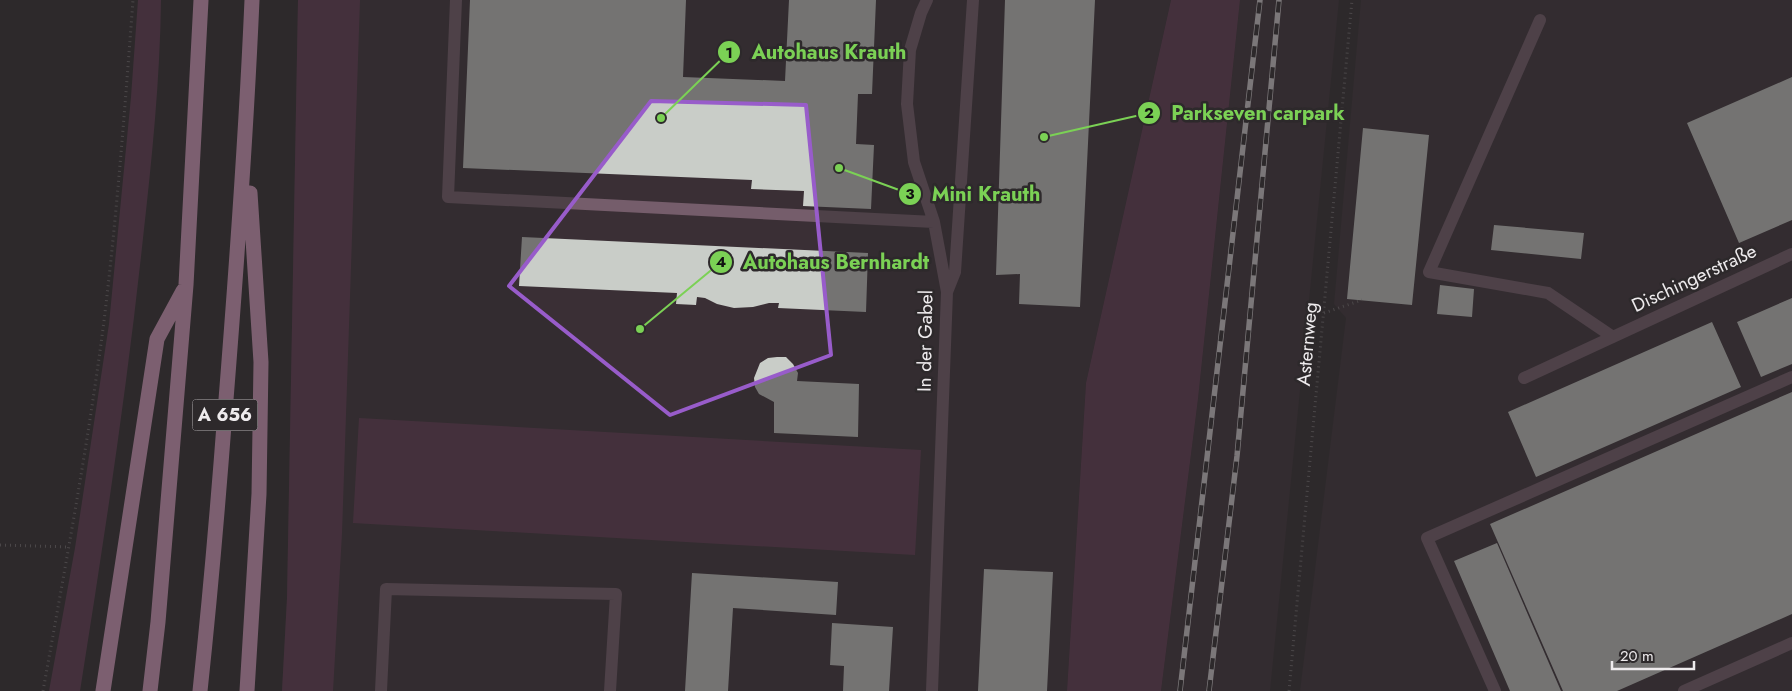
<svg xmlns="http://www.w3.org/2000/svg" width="1792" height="691" font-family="Jost,sans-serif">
<rect width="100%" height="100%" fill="#2d292b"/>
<path fill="#3a2f35" d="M298,0H1171L1086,383L1067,691H282L287,598Z
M1240,0H1339L1270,691H1161L1198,399Z
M1361,0H1792V691H1300L1346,318L1334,304Z"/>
<path fill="#603951" d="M138,0H161C160,79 152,159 143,238C127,389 104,540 80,691H49L75,548L109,324L131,97Z
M298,0H360L342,533L333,691H282L287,598Z
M1171,0H1240L1198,399L1161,691H1067L1086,383Z
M359,418L921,450L915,555L353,523Z"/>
<path fill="#c9cdc8" d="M470,0H686L683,77L785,81L789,0H876L872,94H858L856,144L874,145L871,209L803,206L804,191L751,189L752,180L463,168Z
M1005,0H1095L1080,307L1019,304L1020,274L996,275Z
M1792,77V220L1739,243L1687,123Z
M1363,128L1429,135L1412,305L1347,299Z
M1494,225L1584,233L1581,259L1491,250Z
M522,237L868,253L866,312L778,308L779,303H769L753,307L734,308L717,304L705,298L697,297L696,305L676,304L677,293L519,286Z
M1440,285L1474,289L1472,317L1437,314Z
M1792,298V364L1761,377L1737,322Z
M1712,322L1741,387L1536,477L1508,412Z
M777,357H786L793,364L798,373L797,381L859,384L858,437L774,433V402L759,394L755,387L754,378L760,363L768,358Z
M1792,392V614L1617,691H1563L1490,524Z
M1497,543L1561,691H1510L1454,561Z
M984,569L1053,572L1047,691H978Z
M692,573L838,582L836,615L733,608L728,691H685Z
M832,623L893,627L889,691H843L844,666L830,665Z"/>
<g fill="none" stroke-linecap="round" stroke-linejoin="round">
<path stroke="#6f6b6d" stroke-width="3" stroke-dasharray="1 4" stroke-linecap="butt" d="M1324,313L1362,300
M0,545L69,547
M43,691C65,568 88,445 104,321C117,214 125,107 133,0
M1289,691L1352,0"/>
<path stroke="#755d6b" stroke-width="12" d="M456,0L448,197L934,222
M927,0L921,13L910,50L907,104L914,162L934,222L947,292L932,691
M1540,20L1429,272L1548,293L1613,337
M947,292L955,272L973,0
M1524,378L1792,254
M381,691L386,589L616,594L610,691
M1495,691L1427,538L1792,377
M1684,691L1792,643"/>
<path stroke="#dca1c4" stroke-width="15" d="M103,691L157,339L183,291
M150,691L158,622L186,285L201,0
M200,691C210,598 218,505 225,412C236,275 246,138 252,0
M247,691L259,494L261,362L250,193"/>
<defs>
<path id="rail" d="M1180,691L1260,0
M1209,691L1237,456L1279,0"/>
</defs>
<use href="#rail" stroke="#d9d5d7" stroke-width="5.5"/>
<use href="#rail" stroke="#2d292b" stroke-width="4" stroke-dasharray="11" stroke-linecap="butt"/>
</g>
<path d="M0 0H1792V691H0ZM651,101L806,105L831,355L670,415L509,286Z" fill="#2d292b" fill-opacity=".55" fill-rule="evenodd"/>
<path fill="none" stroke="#985cca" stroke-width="4" stroke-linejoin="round" d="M651,101L806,105L831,355L670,415L509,286Z"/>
<g text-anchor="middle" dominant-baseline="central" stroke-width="5" stroke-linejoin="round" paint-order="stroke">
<rect fill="#2d292b" stroke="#b4b1b3" stroke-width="1" x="192.5" y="399.5" width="65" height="31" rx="4"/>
<g font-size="18" font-weight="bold" fill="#eeebed">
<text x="225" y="415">A 656</text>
</g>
<g font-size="19" fill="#eeebed" stroke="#2d292b">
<text transform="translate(1694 278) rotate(-25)">Dischingerstraße</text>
<text transform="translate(925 341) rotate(-89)">In der Gabel</text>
<text transform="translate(1307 344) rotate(-85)">Asternweg</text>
</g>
</g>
<path fill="none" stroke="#7bd155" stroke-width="2" d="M661 118L729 52M1044 137L1149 113M839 168L910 194M640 329L721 262"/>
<g fill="#7bd155" stroke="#2d292b" stroke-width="2">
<circle cx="661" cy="118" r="5"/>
<circle cx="1044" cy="137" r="5"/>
<circle cx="839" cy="168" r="5"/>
<circle cx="640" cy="329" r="5"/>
<circle cx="729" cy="52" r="12"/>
<circle cx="1149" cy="113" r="12"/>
<circle cx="910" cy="194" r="12"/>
<circle cx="721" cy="262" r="12"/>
</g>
<g font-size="15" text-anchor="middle" font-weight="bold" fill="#111">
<text x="729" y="58">1</text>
<text x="1149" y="118">2</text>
<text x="910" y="199">3</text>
<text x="721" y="267">4</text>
</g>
<g font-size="20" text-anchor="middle" font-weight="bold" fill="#7bd155" stroke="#2d292b" stroke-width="5" stroke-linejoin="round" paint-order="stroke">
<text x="829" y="59">Autohaus Krauth</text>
<text x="1258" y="120">Parkseven carpark</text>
<text x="986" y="201">Mini Krauth</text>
<text x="836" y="269">Autohaus Bernhardt</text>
</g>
<path d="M1612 661v8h82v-8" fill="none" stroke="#eeebed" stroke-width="2.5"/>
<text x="1620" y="661" font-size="15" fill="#eeebed" stroke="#2d292b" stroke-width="4" paint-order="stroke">20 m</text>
</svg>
